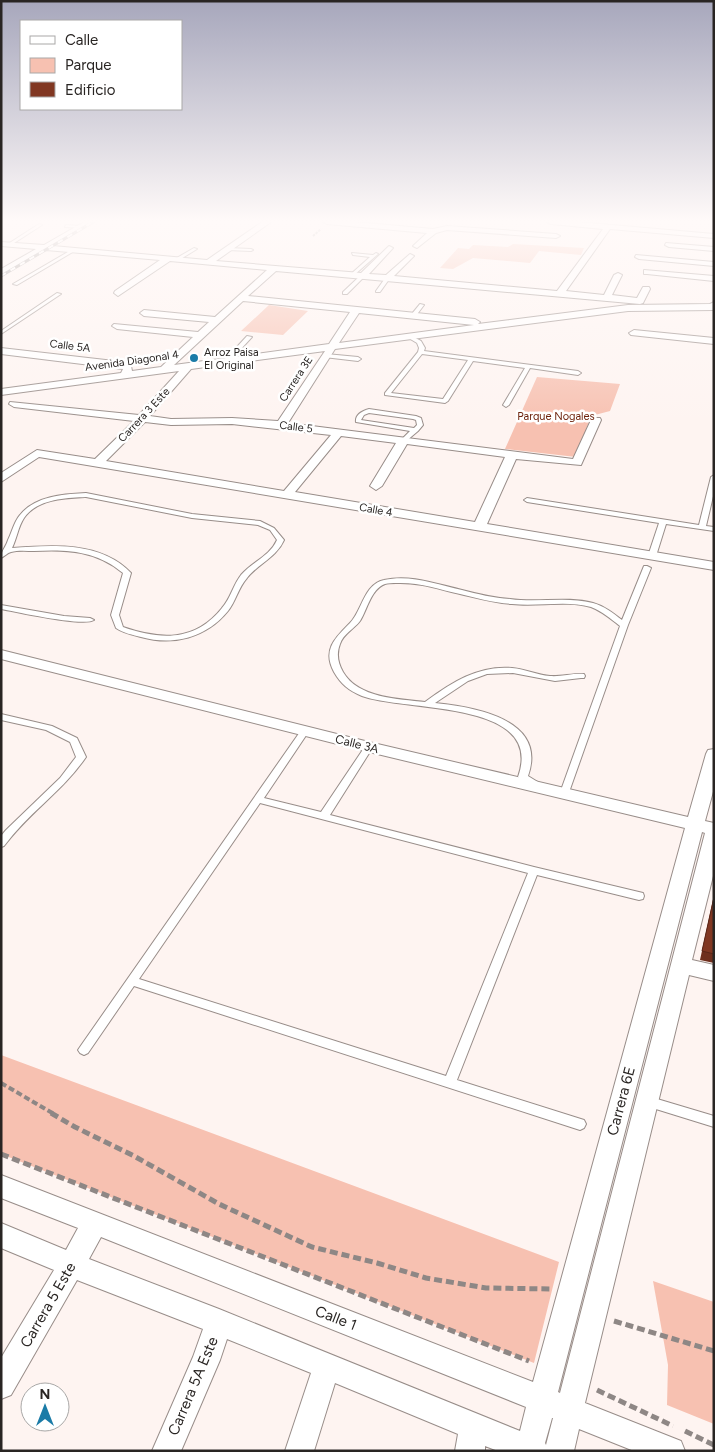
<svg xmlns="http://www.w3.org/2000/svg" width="715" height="1452" font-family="Figtree,sans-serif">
<rect width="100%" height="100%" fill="#fef4f1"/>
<path fill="#f7c1b1" d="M513,244L584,248L581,255L539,251L530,263L473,258L453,269L440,268L458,248L469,249L473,245L508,247Z
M269,305L308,311L283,335L241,331Z
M537,377L620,384L610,411L591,416L576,457L505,449Z
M1,1055L559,1262L534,1363L1,1154Z
M653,1281L714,1302V1424L667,1405L668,1365Z"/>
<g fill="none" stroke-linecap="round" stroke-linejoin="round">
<defs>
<path id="service" d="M39,224L42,225L11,245L8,244Z
M66,225L81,226L83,227L81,228L65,227Z
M194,248L197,249L179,260L175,259Z
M228,248L251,249L253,250L251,251L227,250Z
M73,249L76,250L17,285L13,284Z
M352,253L373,255L376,253L378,254L353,276L351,274L370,257L353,255Z
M361,275L365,276L347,294H343V292Z
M386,277L390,278L380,292H376V291Z
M57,293L61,294L1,334V331Z
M420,304L424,305L415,317H411V315Z
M410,335L421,341L425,348L424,351L578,371L581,373L578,375L530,368L509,405L506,407L503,405L525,368L473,361L448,401L445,403L385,395V393L418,352L419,348L417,343L407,337ZM422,354L468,360L443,399L391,393Z
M247,336L252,337L228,363H224V361Z
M326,354L358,357L361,359L358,361L324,357L323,356Z
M369,409L416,416L421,418L423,425L418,431L405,442H401V440L410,431L356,422C355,415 362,411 369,409ZM369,413L413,419L416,420L417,425L414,428L361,420L364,415Z
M714,475V492L706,526L714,527V531L666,524L656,556L652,558L648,556L659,523L527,502L524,500L527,498L699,525L711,477Z
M86,493L192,514L260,521L274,528L284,540C276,558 259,563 247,578C238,588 236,601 228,611C206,638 173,646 141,637C133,635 123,633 116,628L111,615L123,573C97,551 68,549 34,551C27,551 18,550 11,552C7,553 5,556 1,558C1,551 6,547 8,540C12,532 14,522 20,515C35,496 64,494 86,493ZM86,497L192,518L258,525L270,530L277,540C270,556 252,562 241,575C233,585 231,598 222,608C195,642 160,640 123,627L119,615L131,573C101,541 51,545 12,548C17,538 18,527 24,518C37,499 65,498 86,497Z
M644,566H647L651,568L628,625L568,795L565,796L560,793L620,626C611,619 602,611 591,607C566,600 538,607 512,604C494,603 477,598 460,594C438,589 419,582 396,583C393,583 388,583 385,584C371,589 367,610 360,621C354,629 343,634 340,644C336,654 338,663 343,672C358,698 398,699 425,702C451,683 478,665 512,668C525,669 537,675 550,676C561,677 573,673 584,674L585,676L584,678H581L555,681L513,673L487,674L468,681L435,703C474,707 548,719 528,776L541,784L536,787L520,779L518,777C546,699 404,712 362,696C348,690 341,684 334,672C322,650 335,638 350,623C362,611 364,584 384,580C410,574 436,584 462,590C477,594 494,598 510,599C538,603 566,596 593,603C604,606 613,613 622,620Z
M1,605L64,616L90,618L94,620C84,627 17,612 1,609Z
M1,714L52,726L77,738L86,757C63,791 28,813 4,846L1,847V836L6,830L60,778L76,757L70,742L46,730L1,720Z
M305,728L309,731L264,798L321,812L366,745L369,744L373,747L330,815L534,867L643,893L644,896L643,899L639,900L537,875L457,1080L584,1120L586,1124L584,1128L580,1130L134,986L88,1053L84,1055L80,1053L78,1050L80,1047L302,729ZM260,803L528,873L446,1076L139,979Z
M647,1096L714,1116V1127L643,1105L641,1101L643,1097Z"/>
<path id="minor" d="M84,222H94L53,246L207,260L262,222H271L216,261L361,273L389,246L393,248L369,274L386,275L410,254L414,256L394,276L557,291L603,229L551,224L547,222H578L714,234V238L610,229L566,291L604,295L614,275L618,273L622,275L612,295L637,298L643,287H649L650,289L643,303L640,304L276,271L248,296L475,319L480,322L478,324L628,305L710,304L714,302L713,310L628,311L335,349L288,423L573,459L591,420L592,418H600L601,420L581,465L516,459L487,524L714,562V570L39,457L1,482V473L37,450L95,459L134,421L14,407L9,404L10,402L139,415L179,371L1,395V389L121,373L123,369L1,354V348L123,362L131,366L132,371L161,367L193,337L117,329L112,326L114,324L198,332L209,322L144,316L140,313L144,310L215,317L267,270L170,261L118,296L114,293L115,291L160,260L46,250L1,275V269L36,249L1,246V242L44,245ZM243,301L350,312L329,344L174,365ZM359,313L474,325L339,343ZM325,351L278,421L232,418L171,419L150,416L191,369ZM145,422L171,425L232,424L331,435L284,491L106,461ZM341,436L396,443L370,486L376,490L382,486L407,444L505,457L475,522L295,492Z
M323,222H355L433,229L447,226L556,234L560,236L556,238L447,230L436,233L417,248L413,246L427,233L327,224Z
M666,243L714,247V251L669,247L665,245Z
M636,255L714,262V266L639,259L635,257Z
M644,270L714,276V281L647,274H644Z
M634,330L714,338V344L631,335L629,333Z
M1,650L369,742L688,817L706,754L708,750L714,749V788L705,821L714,823V872L692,960L714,965V981L689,975L585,1403L681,1441L685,1451H634L579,1429L574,1451H498L485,1446V1451H455L458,1434L335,1383L314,1451H285L311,1373L227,1339L220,1360L181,1451H152L193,1357L203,1329L77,1280L11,1395L1,1399V1358L54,1270L1,1248V1223L66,1250L78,1228L1,1198V1175L533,1382L685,828L369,752L1,659ZM702,832L705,833L560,1393L558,1392ZM101,1237L526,1407L520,1431L219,1309L89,1259ZM552,1418H553L546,1445L545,1443Z"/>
</defs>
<use href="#service" stroke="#988d89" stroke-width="2"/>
<use href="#minor" stroke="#988d89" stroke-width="2"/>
<path stroke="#8e8785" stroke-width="2" stroke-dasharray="2.5 1" stroke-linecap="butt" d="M313,236L321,229"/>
<path stroke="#8e8785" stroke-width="4" stroke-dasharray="6 3" stroke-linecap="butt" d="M1,1083L54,1114"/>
<path stroke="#8e8785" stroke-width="5" stroke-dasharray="8 4" stroke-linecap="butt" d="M51,1113L75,1127L134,1156L219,1204L312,1247L377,1263L426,1278L486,1288L551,1289
M1,1154L529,1361
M614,1321L714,1351
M597,1390L673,1426
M685,1431L714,1445"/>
<use href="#service" fill="#fff" fill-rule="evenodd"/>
<use href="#minor" fill="#fff" fill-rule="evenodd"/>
<defs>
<path id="rail" d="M1,276L93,222"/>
</defs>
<use href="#rail" stroke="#958e8c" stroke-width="3"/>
<use href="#rail" stroke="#fff" stroke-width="2" stroke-dasharray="5.5" stroke-linecap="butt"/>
</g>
<path fill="#6f2f1d" d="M714,895V963L700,960Z"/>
<path fill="#813722" stroke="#5a2618" d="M714,897V954L702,951Z"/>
<linearGradient id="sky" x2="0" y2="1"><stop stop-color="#a7a7bc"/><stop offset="0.52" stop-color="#fffaf9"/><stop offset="1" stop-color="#fffaf9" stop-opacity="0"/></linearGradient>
<rect width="715" height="425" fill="url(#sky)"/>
<circle fill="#1a7ba7" stroke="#fff" stroke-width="2" cx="194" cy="358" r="5"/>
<g text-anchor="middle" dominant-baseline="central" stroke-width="5" stroke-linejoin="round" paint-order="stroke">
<g font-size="11" fill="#292523" stroke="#fff">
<text transform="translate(70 346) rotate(7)">Calle 5A</text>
<text transform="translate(132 361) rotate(-8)">Avenida Diagonal 4</text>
<text transform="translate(296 379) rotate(-57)">Carrera 3E</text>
<text transform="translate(144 415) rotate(-47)">Carrera 3 Este</text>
<text transform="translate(296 427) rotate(7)">Calle 5</text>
<text transform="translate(376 510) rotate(10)">Calle 4</text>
</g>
<g font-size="11" fill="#292523" stroke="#fff" text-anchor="start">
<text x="204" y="352">Arroz Paisa<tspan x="204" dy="13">El Original</tspan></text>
</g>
<g font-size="11" fill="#6e240e" stroke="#fff">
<text x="556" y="416">Parque Nogales</text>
</g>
<g font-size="12" fill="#292523" stroke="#fff">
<text transform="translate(357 744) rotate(14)">Calle 3A</text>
</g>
<g font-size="15" fill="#292523" stroke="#fff">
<text transform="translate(621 1101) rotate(-75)">Carrera 6E</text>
<text transform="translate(48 1305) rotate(-60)">Carrera 5 Este</text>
<text transform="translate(336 1318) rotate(21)">Calle 1</text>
<text transform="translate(193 1386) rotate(-67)">Carrera 5A Este</text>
</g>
</g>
<rect width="715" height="1452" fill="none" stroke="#292523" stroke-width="5"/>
<rect x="20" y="20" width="162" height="90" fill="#ffffff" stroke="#a9a8a7"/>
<rect x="30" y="36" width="25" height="8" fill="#ffffff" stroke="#a9a8a7"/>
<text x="65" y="45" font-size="15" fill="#292523">Calle</text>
<rect x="30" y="58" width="25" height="15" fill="#f7c1b1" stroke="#a9a8a7"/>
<text x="65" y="70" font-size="15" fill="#292523">Parque</text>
<rect x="30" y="82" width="25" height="15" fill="#813722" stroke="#a9a8a7"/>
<text x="65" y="95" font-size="15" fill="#292523">Edificio</text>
<g transform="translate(45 1407)"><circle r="24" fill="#ffffff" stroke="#a9a8a7"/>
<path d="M0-4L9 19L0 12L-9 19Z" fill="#1a7ba7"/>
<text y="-8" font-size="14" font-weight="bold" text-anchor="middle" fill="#292523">N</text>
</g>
</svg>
